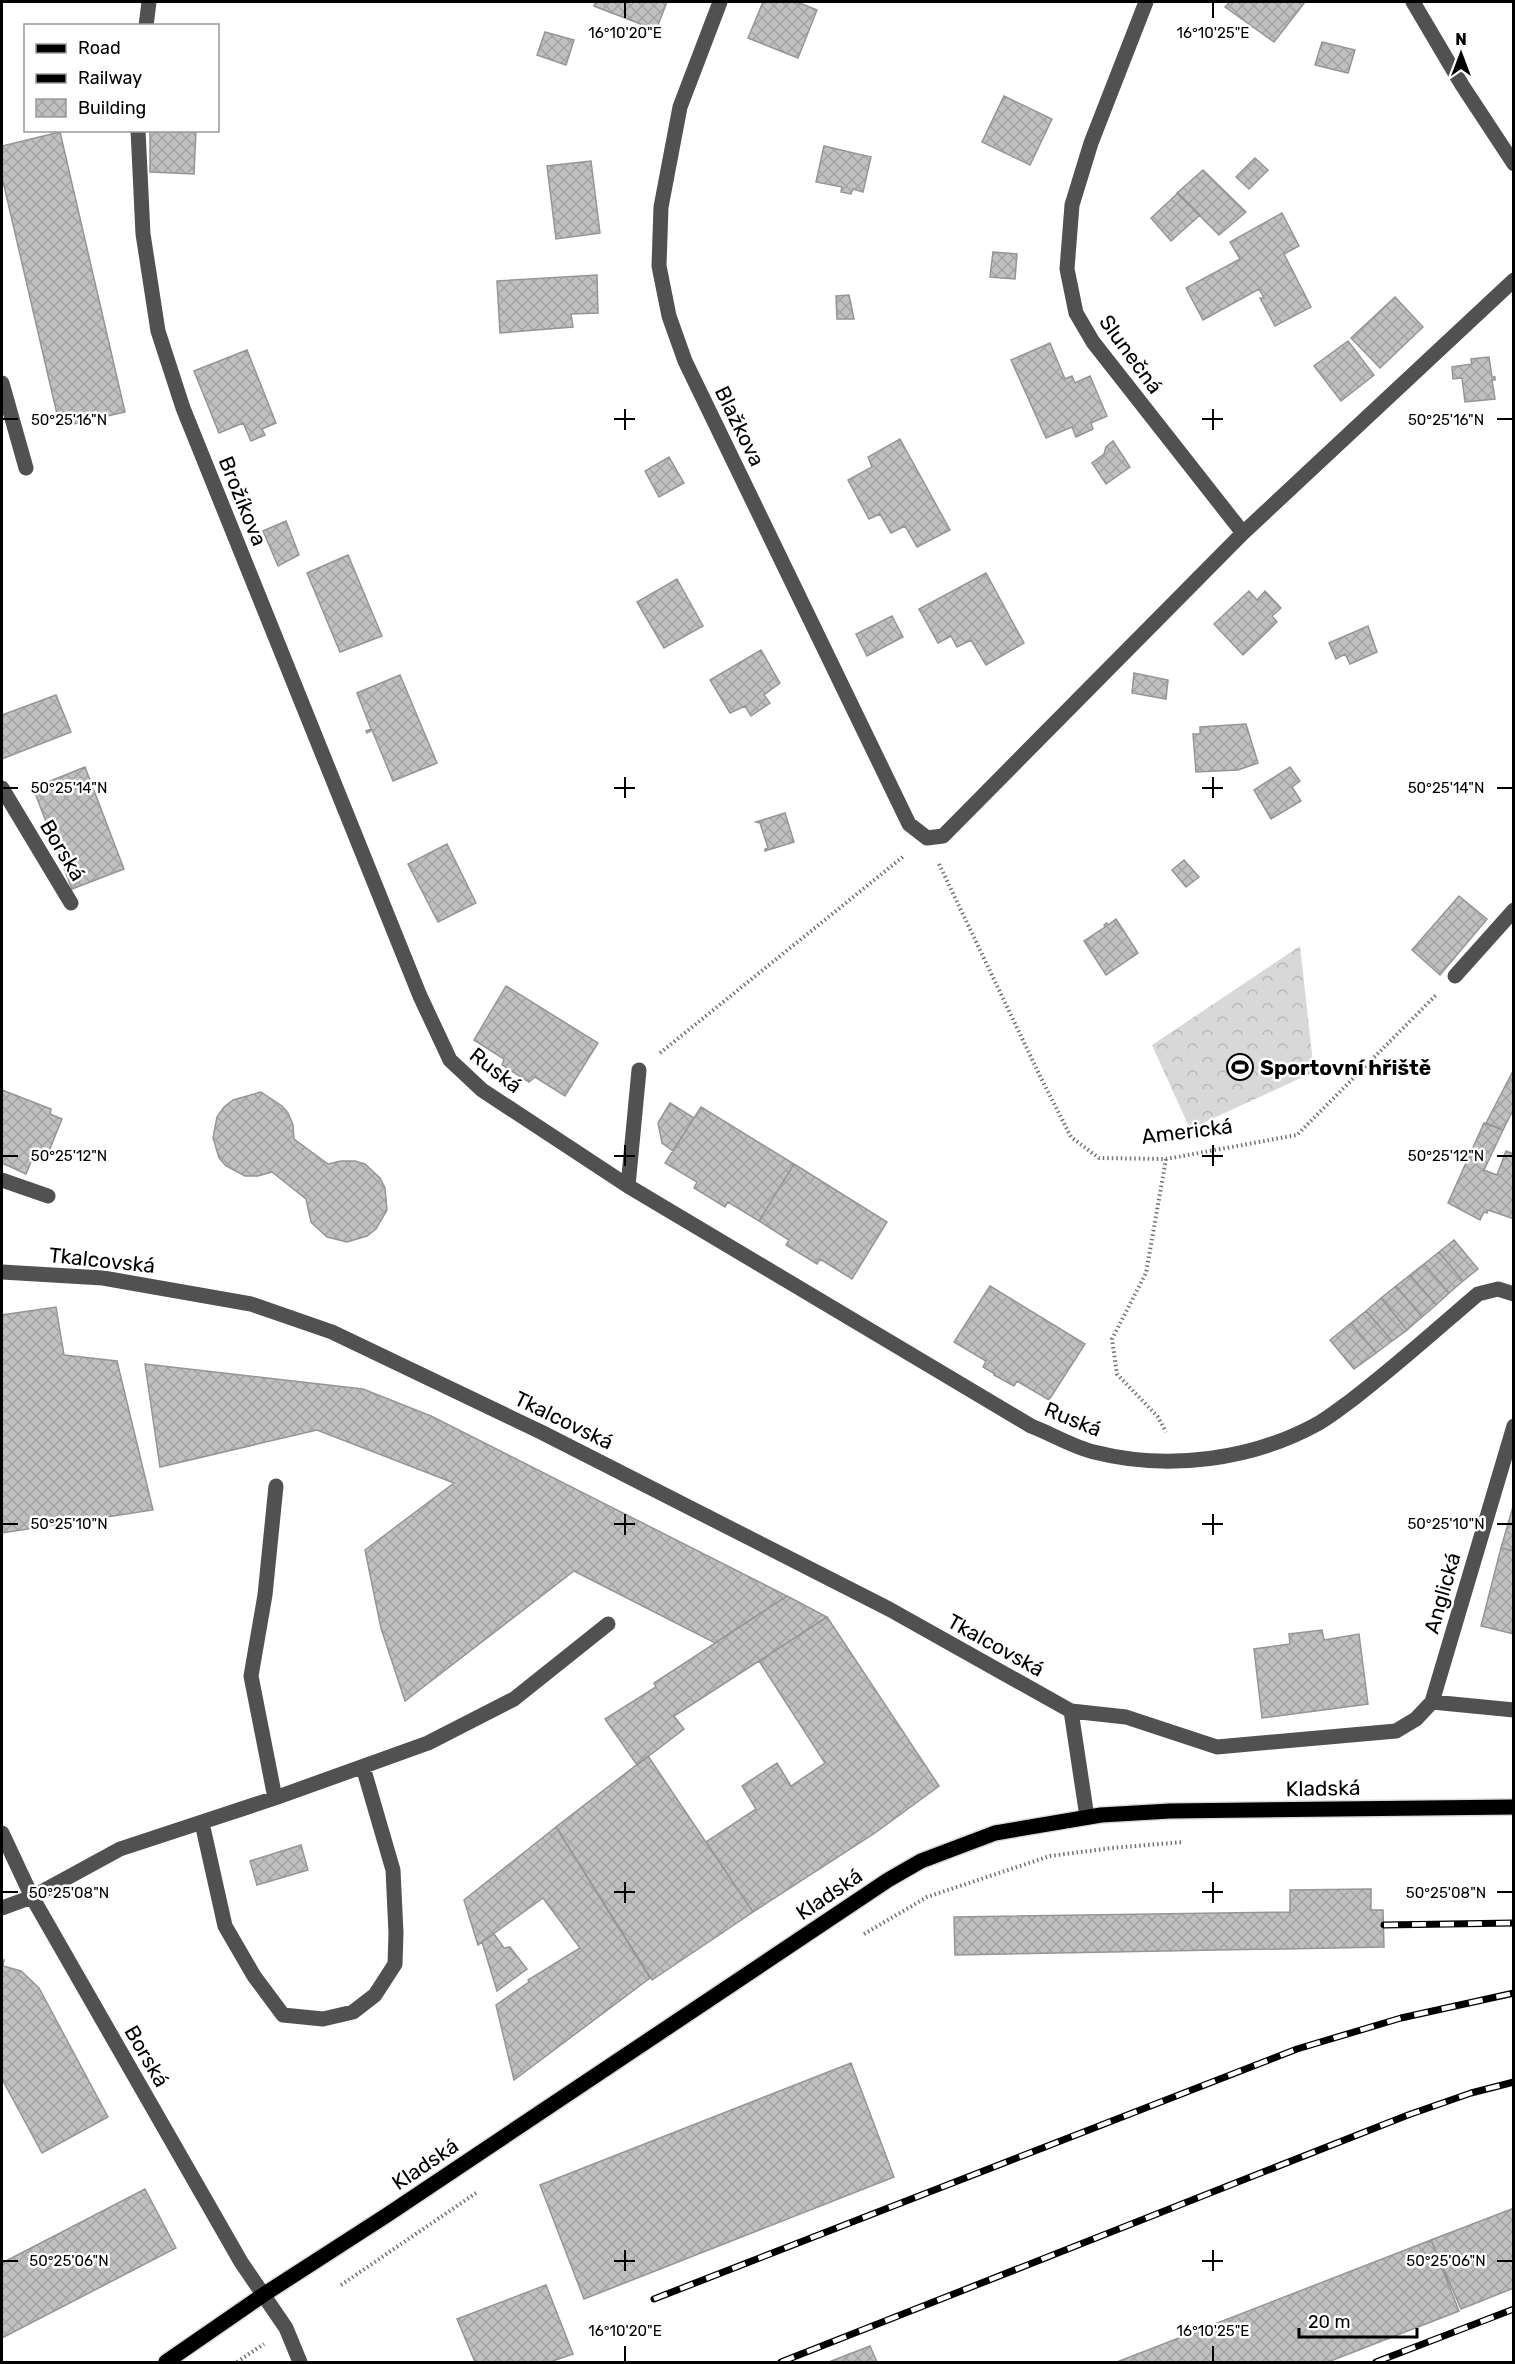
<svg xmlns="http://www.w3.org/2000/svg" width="1515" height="2364" font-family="Rubik,sans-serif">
<defs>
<pattern id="forest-crowns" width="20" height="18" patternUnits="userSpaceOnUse" patternTransform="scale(1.5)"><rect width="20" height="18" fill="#d8d8d8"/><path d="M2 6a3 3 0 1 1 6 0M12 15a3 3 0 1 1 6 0" fill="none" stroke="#b8b8b8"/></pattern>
<pattern id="building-cross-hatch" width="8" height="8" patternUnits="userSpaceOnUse" patternTransform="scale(1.5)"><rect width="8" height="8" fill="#c0c0c0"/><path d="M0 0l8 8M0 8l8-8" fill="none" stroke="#a3a3a3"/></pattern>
</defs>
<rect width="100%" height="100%" fill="#fff"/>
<path fill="url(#forest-crowns)" d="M1300,946L1314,1072L1190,1129L1152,1045Z"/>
<path fill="url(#building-cross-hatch)" stroke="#959595" stroke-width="1.5" d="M596,2H667L656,30L594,6Z
M763,2H797L817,10L798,58L748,38Z
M1230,2H1305L1274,42L1225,7Z
M545,32L574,40L566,65L537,55Z
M1322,42L1355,50L1348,73L1315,65Z
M1004,96L1052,119L1030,165L982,142Z
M150,130H196L194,174L150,172Z
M60,132L125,412L60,427L2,177V146Z
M824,146L871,157L863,192L853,189L851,194L841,192L842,187L816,182Z
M1255,158L1268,170L1249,189L1236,177Z
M591,161L600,233L556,239L547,166Z
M1203,170L1246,212L1219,235L1177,193Z
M1178,193L1200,215L1171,241L1151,218Z
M1282,213L1299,246L1284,254L1311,307L1275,326L1260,298H1264L1259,289L1203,320L1186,288L1240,259L1230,242Z
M993,252L1017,254L1015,279L990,277Z
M597,275L598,313L571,314L573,327L500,333L497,281Z
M849,295L854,319H837L836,296Z
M1395,297L1423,327L1380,368L1351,338Z
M1348,341L1374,375L1341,401L1314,366Z
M1050,343L1065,379L1072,376L1075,383L1090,376L1107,416L1091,423L1093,429L1076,437L1072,427L1046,438L1011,360Z
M247,350L276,423L262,429L265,435L251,441L243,423L219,433L194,371Z
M1489,357L1492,377H1495V380H1492L1495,399L1465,402L1462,378L1453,379L1452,367L1472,364L1471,359Z
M900,439L950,530L917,547L905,526L891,533L880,514L869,519L848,480L872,467L868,457Z
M1113,441L1130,467L1106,484L1092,463L1104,454L1106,447Z
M669,457L684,483L659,497L645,471Z
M286,521L299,555L278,566L263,531Z
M348,555L382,636L340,652L307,573Z
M986,573L1024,643L986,665L971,640L957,647L951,636L938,643L919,609Z
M677,579L703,626L664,648L637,602Z
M1249,591L1257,600L1265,591L1281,608L1272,616L1277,622L1243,655L1214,624Z
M892,616L903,637L867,656L856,634Z
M1368,626L1377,652L1350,664L1345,654L1336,659L1329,643Z
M761,650L780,683L764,695L770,703L751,716L745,706L730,713L710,680Z
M1134,673L1168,680L1166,699L1132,693Z
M400,675L437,763L393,781L372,730L367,733L366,731L371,729L357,693Z
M56,695L71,732L2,759V715Z
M1246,724L1258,763L1238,770L1196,772L1193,734H1200V727Z
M85,767L124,869L72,889L33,788Z
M1290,767L1300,781L1292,787L1301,801L1271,819L1254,790Z
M785,813L794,842L765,851V849L768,848L760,823L756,822Z
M447,844L476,903L438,922L408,864Z
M1184,860L1199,877L1186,887L1172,870Z
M1459,896L1487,919L1440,975L1412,950Z
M1116,919L1138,953L1106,975L1084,941L1105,927L1104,925L1107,923L1108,925Z
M506,986L598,1043L565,1096L535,1077L529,1082L502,1065L504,1059L474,1040Z
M1514,1069V1108L1503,1130L1486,1123Z
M2,1090L51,1109L50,1114L62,1119L47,1156L35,1152L26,1174L2,1163Z
M261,1092L282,1106L288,1113L293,1125L294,1139L328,1164L341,1161H355L365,1164L380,1178L385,1188L387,1210L376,1229L367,1236L347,1242L327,1237L311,1222L306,1199L272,1172L258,1176H245L226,1166L219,1158L213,1138L217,1117L224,1107L233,1100Z
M670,1103L694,1118L673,1151L662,1143L658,1123Z
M701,1107L794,1164L759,1221L728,1202L725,1207L694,1188L697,1182L665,1163Z
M1484,1123L1503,1130L1484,1170L1497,1175L1506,1151L1514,1154V1219L1488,1210L1487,1213L1484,1212L1480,1220L1448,1203Z
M794,1164L887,1222L852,1279L820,1259L817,1264L786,1245L789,1240L759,1221Z
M1454,1240L1478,1269L1463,1281L1439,1252Z
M1439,1252L1463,1281L1449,1293L1424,1264Z
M1424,1264L1449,1293L1436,1305L1410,1275Z
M1410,1275L1436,1305L1422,1317L1396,1286Z
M990,1286L1085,1344L1049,1400L1017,1381L1014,1386L994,1375L995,1374L983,1367L986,1361L954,1342Z
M1396,1286L1422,1317L1407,1330L1381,1298Z
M1381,1298L1407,1330L1392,1341L1366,1311Z
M56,1307L64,1355L117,1361L153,1510L2,1533V1315Z
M1366,1311L1392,1341L1376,1353L1351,1323Z
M1351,1323L1376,1353L1354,1369L1330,1340Z
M145,1364L363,1389L431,1416L787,1596L715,1643L574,1571L405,1701L381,1628L365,1550L454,1483L317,1430L160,1467Z
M1514,1503V1551L1501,1548Z
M1501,1548L1514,1551V1634L1481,1626Z
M787,1596L827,1617L674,1716L684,1729L637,1765L605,1719L656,1687L654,1683Z
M827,1617L939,1786L875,1833L753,1912L706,1842L756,1809L742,1786L777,1763L791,1786L825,1763L759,1661Z
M1322,1630L1324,1640L1359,1634L1368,1704L1262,1718L1254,1649L1290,1644L1289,1634Z
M648,1756L753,1912L652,1980L556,1827Z
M556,1827L650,1978L514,2080L496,2005L529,1982L528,1980L580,1948L543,1898L478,1945L464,1900Z
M301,1845L308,1870L257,1885L250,1861Z
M1371,1889V1910H1383L1384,1947L955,1955L954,1917L1290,1912V1890Z
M494,1934L504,1948L510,1947L527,1969L497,1991L482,1942Z
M2,1960H4L3,1966L21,1971L39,1988L108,2117L42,2153L2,2079Z
M851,2063L894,2177L584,2299L540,2185Z
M145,2189L176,2248L2,2338V2263Z
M1514,2208V2288L1461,2309L1431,2240Z
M1431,2240L1459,2311L1328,2362H1117Z
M546,2285L573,2354L550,2362H475L457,2319Z
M870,2346L877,2362H829Z"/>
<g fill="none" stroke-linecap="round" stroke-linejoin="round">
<defs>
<path id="major" d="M166,2362L263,2295L387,2215L888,1880L921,1861L995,1833L1101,1815L1170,1811L1514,1807"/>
</defs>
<use href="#major" stroke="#dbdbdb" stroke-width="18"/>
<path stroke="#737373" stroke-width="4" stroke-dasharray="1.5 3" stroke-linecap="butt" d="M939,864L1040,1076L1071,1137L1099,1158L1166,1159L1297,1135L1437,994
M660,1053L904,856
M1166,1159L1146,1273L1112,1339L1117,1374L1158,1417L1166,1432
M864,1934L927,1897L1050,1856L1112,1848L1184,1842
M341,2285L476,2193
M237,2362L264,2344"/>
<path stroke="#515151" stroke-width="15" d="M720,2L680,107L661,207L659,266L669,316L685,361L909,824L927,838L943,836L1243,533L1514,280
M1146,2L1091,143L1072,205L1067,269L1076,313L1093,342L1243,533
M1413,2L1462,85L1514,164
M146,26L149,2
M138,130L143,234L158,331L183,408L420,996L450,1060L482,1090L628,1186
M2,383L26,468
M2,788L71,903
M1455,976L1514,910
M639,1070L628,1186L1031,1426C1052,1434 1073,1447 1094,1452C1168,1471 1253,1460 1319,1423C1331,1416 1342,1407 1353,1399C1396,1366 1437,1329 1478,1294L1498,1289L1514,1294
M2,1180L48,1196
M2,1272L103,1278L251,1304L332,1332L541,1432L889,1609L1071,1711
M1432,1702L1514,1426
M275,1798L428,1743L514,1699L608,1624
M1087,1817L1071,1711L1126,1717L1217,1747L1396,1731L1416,1719L1432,1702L1514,1710
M202,1823L225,1926L254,1976L283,2015L323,2019L353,2012L375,1995L395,1964L396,1933L393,1870L363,1767
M2,1833L32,1897L241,2262L286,2328L300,2362
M2,1908L32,1897L120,1849L275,1798L251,1676L265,1595L276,1486"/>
<use href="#major" stroke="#000" stroke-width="15"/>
<defs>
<path id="rail" d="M1384,1925L1514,1923
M654,2299L1297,2049L1401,2018L1514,1993
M781,2362L1408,2115L1471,2093L1514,2082
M1376,2362L1514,2309"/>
</defs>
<use href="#rail" stroke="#000" stroke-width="7"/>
<use href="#rail" stroke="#fff" stroke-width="4.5" stroke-dasharray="14" stroke-linecap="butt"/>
</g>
<path fill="none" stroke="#000" stroke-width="2" d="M625,3V18M1213,3V18M625,409V430M1213,409V430M3,419H18M614,419H635M1202,419H1223M1497,419H1512M625,777V798M1213,777V798M3,788H18M614,788H635M1202,788H1223M1497,788H1512M625,1145V1166M1213,1145V1166M3,1156H18M614,1156H635M1202,1156H1223M1497,1156H1512M625,1514V1535M1213,1514V1535M3,1524H18M614,1524H635M1202,1524H1223M1497,1524H1512M625,1882V1903M1213,1882V1903M3,1892H18M614,1892H635M1202,1892H1223M1497,1892H1512M625,2250V2271M1213,2250V2271M3,2261H18M614,2261H635M1202,2261H1223M1497,2261H1512M625,2346V2361M1213,2346V2361"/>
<defs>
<symbol id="stadium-ring" viewBox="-11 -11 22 22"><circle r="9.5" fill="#fff" stroke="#000" stroke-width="1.5"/><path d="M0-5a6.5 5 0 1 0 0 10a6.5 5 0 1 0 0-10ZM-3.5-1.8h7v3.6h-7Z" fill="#000"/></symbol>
</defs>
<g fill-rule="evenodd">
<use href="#stadium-ring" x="1225" y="1052" width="30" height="30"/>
</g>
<g text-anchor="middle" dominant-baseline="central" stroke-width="5" stroke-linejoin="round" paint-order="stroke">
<g font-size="21" fill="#000" stroke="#fff">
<text transform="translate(1131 354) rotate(54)">Slunečná</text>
<text transform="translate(740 426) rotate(64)">Blažkova</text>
<text transform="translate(243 501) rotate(68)">Brožíkova</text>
<text transform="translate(63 850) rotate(59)">Borská</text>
<text transform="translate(496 1070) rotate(38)">Ruská</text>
<text transform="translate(1187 1131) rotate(-7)">Americká</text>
<text transform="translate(102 1260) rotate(6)">Tkalcovská</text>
<text transform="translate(1073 1419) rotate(22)">Ruská</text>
<text transform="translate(564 1420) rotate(26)">Tkalcovská</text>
<text transform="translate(1442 1593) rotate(-74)">Anglická</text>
<text transform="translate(996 1645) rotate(29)">Tkalcovská</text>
<text transform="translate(1323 1788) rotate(-1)">Kladská</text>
<text transform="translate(829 1894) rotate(-34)">Kladská</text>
<text transform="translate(147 2056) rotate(60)">Borská</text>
<text transform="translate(425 2164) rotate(-34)">Kladská</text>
</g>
<g font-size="21" font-weight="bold" fill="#000" stroke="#fff" text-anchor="start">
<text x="1260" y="1067">Sportovní hřiště</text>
</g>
</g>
<g font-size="15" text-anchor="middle" fill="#000" stroke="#fff" stroke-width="5" stroke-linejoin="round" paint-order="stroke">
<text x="625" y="38">16°10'20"E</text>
<text x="1213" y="38">16°10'25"E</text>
<text x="69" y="425">50°25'16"N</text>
<text x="1446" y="425">50°25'16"N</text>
<text x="69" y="793">50°25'14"N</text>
<text x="1446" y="793">50°25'14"N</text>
<text x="69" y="1161">50°25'12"N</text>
<text x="1446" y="1161">50°25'12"N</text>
<text x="69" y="1529">50°25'10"N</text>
<text x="1446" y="1529">50°25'10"N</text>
<text x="69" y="1898">50°25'08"N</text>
<text x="1446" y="1898">50°25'08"N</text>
<text x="69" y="2266">50°25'06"N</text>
<text x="1446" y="2266">50°25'06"N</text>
<text x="625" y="2336">16°10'20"E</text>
<text x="1213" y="2336">16°10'25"E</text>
</g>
<rect width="1515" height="2364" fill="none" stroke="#000000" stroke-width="6"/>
<rect x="24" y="24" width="195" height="108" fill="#ffffff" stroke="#999999" stroke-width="1.5"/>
<rect x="36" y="44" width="30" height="9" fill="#000000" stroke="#999999" stroke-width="1.5"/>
<text x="78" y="54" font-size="18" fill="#000000">Road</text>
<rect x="36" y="74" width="30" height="9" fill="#000000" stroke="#999999" stroke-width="1.5"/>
<text x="78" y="84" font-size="18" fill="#000000">Railway</text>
<rect x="36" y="99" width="30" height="18" fill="url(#building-cross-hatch)" stroke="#999999" stroke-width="1.5"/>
<text x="78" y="114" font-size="18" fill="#000000">Building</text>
<g transform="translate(1461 54)" stroke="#ffffff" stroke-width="4.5" paint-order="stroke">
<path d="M0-4.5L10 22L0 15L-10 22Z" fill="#000000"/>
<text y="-9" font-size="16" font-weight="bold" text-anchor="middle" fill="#000000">N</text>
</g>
<path d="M1299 2328v9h118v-9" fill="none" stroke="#000000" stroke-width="3"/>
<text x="1308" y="2328" font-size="18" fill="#000000" stroke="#ffffff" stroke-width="4.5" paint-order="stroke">20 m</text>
</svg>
